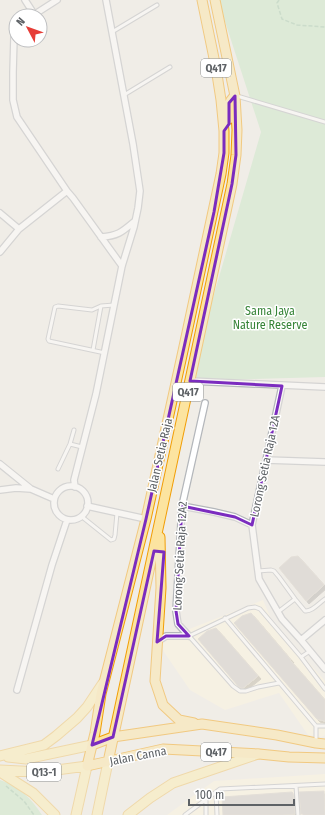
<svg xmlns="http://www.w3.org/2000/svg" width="325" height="815" font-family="'Fira Sans Condensed',sans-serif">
<defs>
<filter id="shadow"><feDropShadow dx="3" dy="3" stdDeviation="0" flood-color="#0004"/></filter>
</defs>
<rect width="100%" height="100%" fill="#f0ede7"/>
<path fill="#fdf5de" d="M263,600L272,621L325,681V735L322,737L308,735L279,693L225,710L190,690L164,652L159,641Z
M325,774V815H167L214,781Z"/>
<path fill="#c5e6c4" d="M218,0H325V377L190,381L197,353L261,132Z
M0,780C19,786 32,799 42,815H0Z"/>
<path fill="#ccc8c4" stroke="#d5cfc5" filter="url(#shadow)" d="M298,556L324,585L306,601L279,568L291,557Z
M251,613L291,660H290L325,700V721L317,719L234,623L242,616Z
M216,628L258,676L243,688H241L238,686L198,639L207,631Z
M324,791L325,815H303V814H301L299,792Z
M292,792L293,793L295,814L283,815H223L222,797Z"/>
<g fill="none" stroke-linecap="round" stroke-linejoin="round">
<defs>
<path id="service" d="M112,32L157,5
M124,95L170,67
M237,96L325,122
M93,350L101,306
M105,353L49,341L48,339L55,307L58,306L92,310L101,306L114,305
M70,444L82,447
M58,469L70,444L74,430
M81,516L111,540L114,539L115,535L117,513
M258,571L271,570L274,571L279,577L295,599L305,611C312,612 319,603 325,599
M278,612L295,599
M225,618L316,726V741
M301,657L310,651
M279,683L258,687L246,691H240L233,686L189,636L248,608L255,607L260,609L301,657L325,689
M316,726H325
M296,786L298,815
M216,792L217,815
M206,800V815
M185,815L220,789L325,784"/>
<path id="minor" d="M25,0L34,14
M32,16L57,0
M16,30L14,37L13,72V100L17,117L67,191L73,198L122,266
M0,213L19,229
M101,237C118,236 122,232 135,221
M0,252L19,229L67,191
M190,381L325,387
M282,386L252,525L259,579L282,619L301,640L325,669
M266,460L325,462
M0,464L31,489L54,499
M54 503a17 17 0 1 1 34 0a17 17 0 1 1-34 0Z
M75,487L74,480L96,394L122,266L134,227L138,208L140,191L133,144L106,0
M0,490L16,488L31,489
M87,506L146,519
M182,506L214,512L235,517L252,525
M189,636L178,624L176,611L182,506L205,403
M301,640L325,620
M157,642L166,636H189
M17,690L52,565L67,520"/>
<path id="primary" d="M0,756L44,745L56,736L77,718L87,707L103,683
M8,757L26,759L92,745
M0,770L41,772L87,766L76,815
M0,772L33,793L55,815
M97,815L108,762
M128,815L150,798L173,783L258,754"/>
<path id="trunk" d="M202,0L216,68L221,100L224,131V153L221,174L183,351L146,519L101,694L95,733L87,766L163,749L259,754L289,757L325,758
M229,119C228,110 227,102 235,96
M160,537L161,588L155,681L163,705L179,720L194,723
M92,745L113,737L202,724L277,735L316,743L325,744
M108,762L232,184L236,155L237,130L235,96L215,0"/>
</defs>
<use href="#service" stroke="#b4b7bb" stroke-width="5"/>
<use href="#minor" stroke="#b4b7bb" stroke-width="8"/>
<use href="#primary" stroke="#eec161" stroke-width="11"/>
<use href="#trunk" stroke="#f19e06" stroke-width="11"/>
<path stroke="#9dc7a7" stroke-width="1.5" stroke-dasharray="4 2" stroke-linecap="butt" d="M279,0L277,3L282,19L297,25L325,27
M6,786L24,801L34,815"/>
<use href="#service" stroke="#fff" stroke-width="3"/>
<use href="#minor" stroke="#fff" stroke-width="5.5"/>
<use href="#primary" stroke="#fdedae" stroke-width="9"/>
<use href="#trunk" stroke="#fce4a0" stroke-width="9"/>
</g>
<path d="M0 0H325V815H0ZM235,96L236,155L232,184L190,381L282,386L252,525L235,517L182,506L176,611L178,624L189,636H166L157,642L164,552L154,551L113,737L92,745L146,519L214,212L224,153V131L229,124V103Z" fill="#f0ede7" fill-opacity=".55" fill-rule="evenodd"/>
<path fill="none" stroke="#7b2cbf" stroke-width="3" stroke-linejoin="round" d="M235,96L236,155L232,184L190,381L282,386L252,525L235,517L182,506L176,611L178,624L189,636H166L157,642L164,552L154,551L113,737L92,745L146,519L214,212L224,153V131L229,124V103Z"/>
<g text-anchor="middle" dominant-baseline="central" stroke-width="3" stroke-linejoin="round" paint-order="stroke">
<g fill="#fff" stroke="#8e9194" stroke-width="1">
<rect x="201" y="59" width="30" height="18" rx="3"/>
<rect x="173" y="383" width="30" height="18" rx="3"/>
<rect x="201" y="743" width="30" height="18" rx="3"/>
<rect x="27" y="763" width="34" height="18" rx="3"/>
</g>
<g font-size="11" font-weight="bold" fill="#5e6266">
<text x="216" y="68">Q417</text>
<text x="188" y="392">Q417</text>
<text x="216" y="752">Q417</text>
<text x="44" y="772">Q13-1</text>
</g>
<g font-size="12" fill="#378438" stroke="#fff">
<text x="270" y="311">Sama Jaya<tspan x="270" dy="14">Nature Reserve</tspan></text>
</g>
<g font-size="12" fill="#5e6266" stroke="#fff">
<text transform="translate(160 455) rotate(-77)">Jalan Setia Raja</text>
<text transform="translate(265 466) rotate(-78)">Lorong Setia Raja 12A</text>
<text transform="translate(180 556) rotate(-87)">Lorong Setia Raja 12A2</text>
<text transform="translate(138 756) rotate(-11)">Jalan Canna</text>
</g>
</g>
<g transform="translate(28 28) rotate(311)"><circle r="19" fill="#ffffff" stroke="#bfc0c2"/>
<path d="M0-3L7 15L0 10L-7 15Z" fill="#e63d37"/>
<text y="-6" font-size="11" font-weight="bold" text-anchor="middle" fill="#5e6266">N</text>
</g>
<path d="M189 799v6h105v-6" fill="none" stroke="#5e6266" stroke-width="2"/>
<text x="195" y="799" font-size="12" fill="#5e6266" stroke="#ffffff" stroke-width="3" paint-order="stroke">100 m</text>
</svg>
